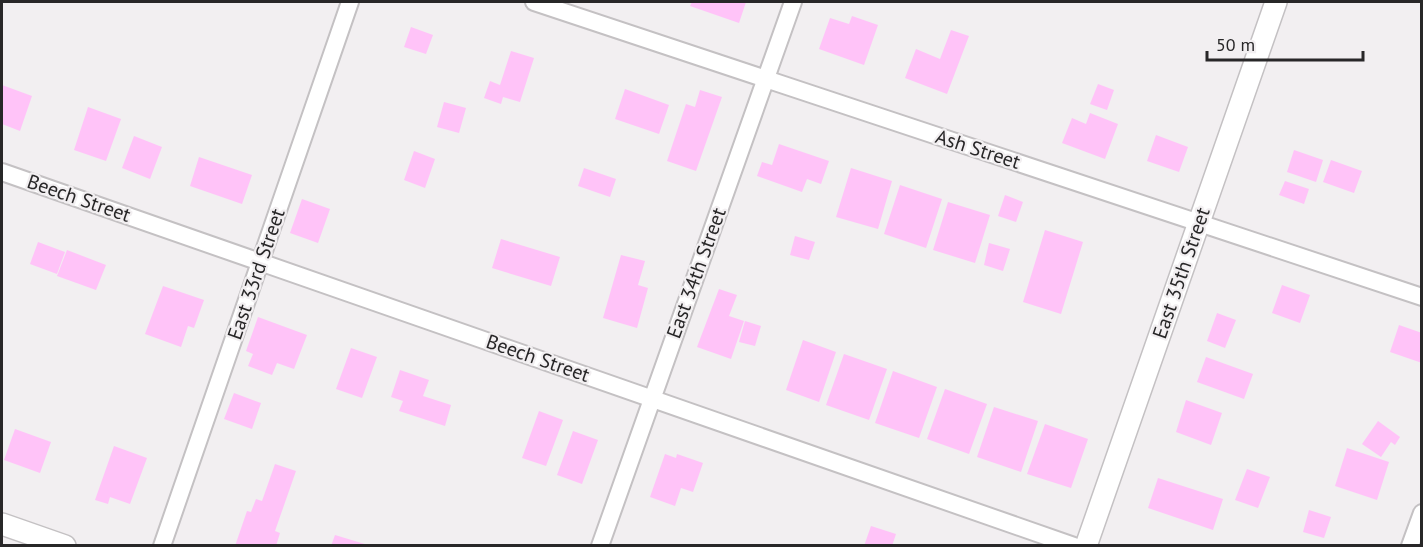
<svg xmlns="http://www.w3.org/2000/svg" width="1423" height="547" font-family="'PT Sans',sans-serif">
<rect width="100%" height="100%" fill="#f2eff1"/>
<path fill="#ffc3f8" d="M692,2H746L739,23L690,6Z
M852,16L878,25L864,65L819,49L830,18L849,24Z
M411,27L433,35L426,54L404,47Z
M951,30L969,36L947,94L905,78L916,49L940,59Z
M511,51L534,58L520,102L503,97L501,104L484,98L490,81L500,85Z
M1098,84L1114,90L1107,110L1090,104Z
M2,85L32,96L20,131L2,124Z
M625,89L669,105L659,134L615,119Z
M700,90L722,97L696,171L667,161L686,104L695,107Z
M444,102L466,108L459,133L437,127Z
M88,107L121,119L106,161L74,150Z
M1090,113L1118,124L1105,159L1062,143L1072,118L1086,124Z
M1156,135L1188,147L1179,172L1147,161Z
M134,136L162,147L150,179L122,168Z
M779,144L829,161L821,184L807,179L802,192L757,176L762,162L772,165Z
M1294,150L1323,160L1316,182L1287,172Z
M414,151L435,159L425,188L404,180Z
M199,157L252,175L242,204L190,186Z
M1331,160L1362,171L1354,193L1323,182Z
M584,168L616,179L610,197L578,186Z
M851,168L892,181L878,229L836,217Z
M1285,181L1309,189L1304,204L1279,195Z
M900,185L942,199L926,248L884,234Z
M1005,195L1023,202L1016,222L998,216Z
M302,199L330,209L318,243L290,233Z
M948,202L990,215L975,263L933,250Z
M1045,230L1083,242L1061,314L1023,302Z
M795,236L815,242L809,260L790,255Z
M501,239L560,257L551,286L492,268Z
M38,242L65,252L57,274L30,264Z
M989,243L1010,249L1003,271L984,265Z
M67,250L106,265L96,290L57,276Z
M621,255L645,261L638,285L648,288L637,328L603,318Z
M1282,285L1310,295L1300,323L1272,313Z
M163,286L204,300L194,328L188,326L181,347L145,334Z
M719,289L737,295L729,316L744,321L731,359L697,347Z
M1217,313L1236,320L1225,348L1207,341Z
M258,317L307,335L294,369L277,363L272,375L248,366L253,354L246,351Z
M745,321L761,326L755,346L739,342Z
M1399,325L1422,333V363L1390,352Z
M803,340L836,352L819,402L786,390Z
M351,348L377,357L362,398L336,389Z
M844,354L887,369L869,420L826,405Z
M1206,357L1253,374L1244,399L1197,382Z
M400,370L429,380L423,396L451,405L445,426L399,411L403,401L391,397Z
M893,371L937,387L919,438L875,423Z
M945,389L987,404L969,454L927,439Z
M234,393L261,403L252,429L224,419Z
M1186,400L1222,413L1211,445L1176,432Z
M994,407L1038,421L1021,472L977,457Z
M539,411L563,420L546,466L522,458Z
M1378,421L1400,437L1395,445L1391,442L1381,457L1362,444Z
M1045,424L1088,439L1071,488L1027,474Z
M15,429L51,442L40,473L4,460Z
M573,431L598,440L582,484L557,475Z
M114,446L147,458L130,504L110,497L108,504L95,500Z
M1347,448L1389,462L1377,500L1335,486Z
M665,454L676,458L677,454L703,463L693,492L681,488L675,506L650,497Z
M275,464L296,471L275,531L280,533L276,546H235L247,511L251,512L256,499L262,501Z
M1247,469L1270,477L1258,508L1235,500Z
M1158,478L1223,499L1213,530L1148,508Z
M1309,510L1331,517L1324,538L1303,532Z
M871,526L896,534L892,546H864Z
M335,535L368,545L367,546H331Z"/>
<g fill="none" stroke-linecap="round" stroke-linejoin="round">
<defs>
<path id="minor" d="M534,2L1422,297
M2,172L1074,546
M162,546L350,2
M600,546L793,2
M1410,546L1422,513"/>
<path id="tertiary" d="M2,524L65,546
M1086,546L1276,2"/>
</defs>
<use href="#minor" stroke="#c4c1c3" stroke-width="20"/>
<use href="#tertiary" stroke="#c4c1c3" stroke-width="24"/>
<use href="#minor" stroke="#fff" stroke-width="16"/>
<use href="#tertiary" stroke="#fff" stroke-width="21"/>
</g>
<g text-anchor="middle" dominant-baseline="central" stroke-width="4.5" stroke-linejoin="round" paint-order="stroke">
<g font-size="20" fill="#282728" stroke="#f2eff1">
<text transform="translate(978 149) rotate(18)">Ash Street</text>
<text transform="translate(79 198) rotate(19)">Beech Street</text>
<text transform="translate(696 273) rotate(-70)">East 34th Street</text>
<text transform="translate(1181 273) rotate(-71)">East 35th Street</text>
<text transform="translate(256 274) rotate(-71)">East 33rd Street</text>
<text transform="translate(538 358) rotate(19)">Beech Street</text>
</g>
</g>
<rect width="1423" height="547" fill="none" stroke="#282728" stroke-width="6"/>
<path d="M1207 51v9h156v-9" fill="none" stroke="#282728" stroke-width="3"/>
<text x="1216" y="51" font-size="18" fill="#282728" stroke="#f2eff1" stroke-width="4.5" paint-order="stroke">50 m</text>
</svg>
